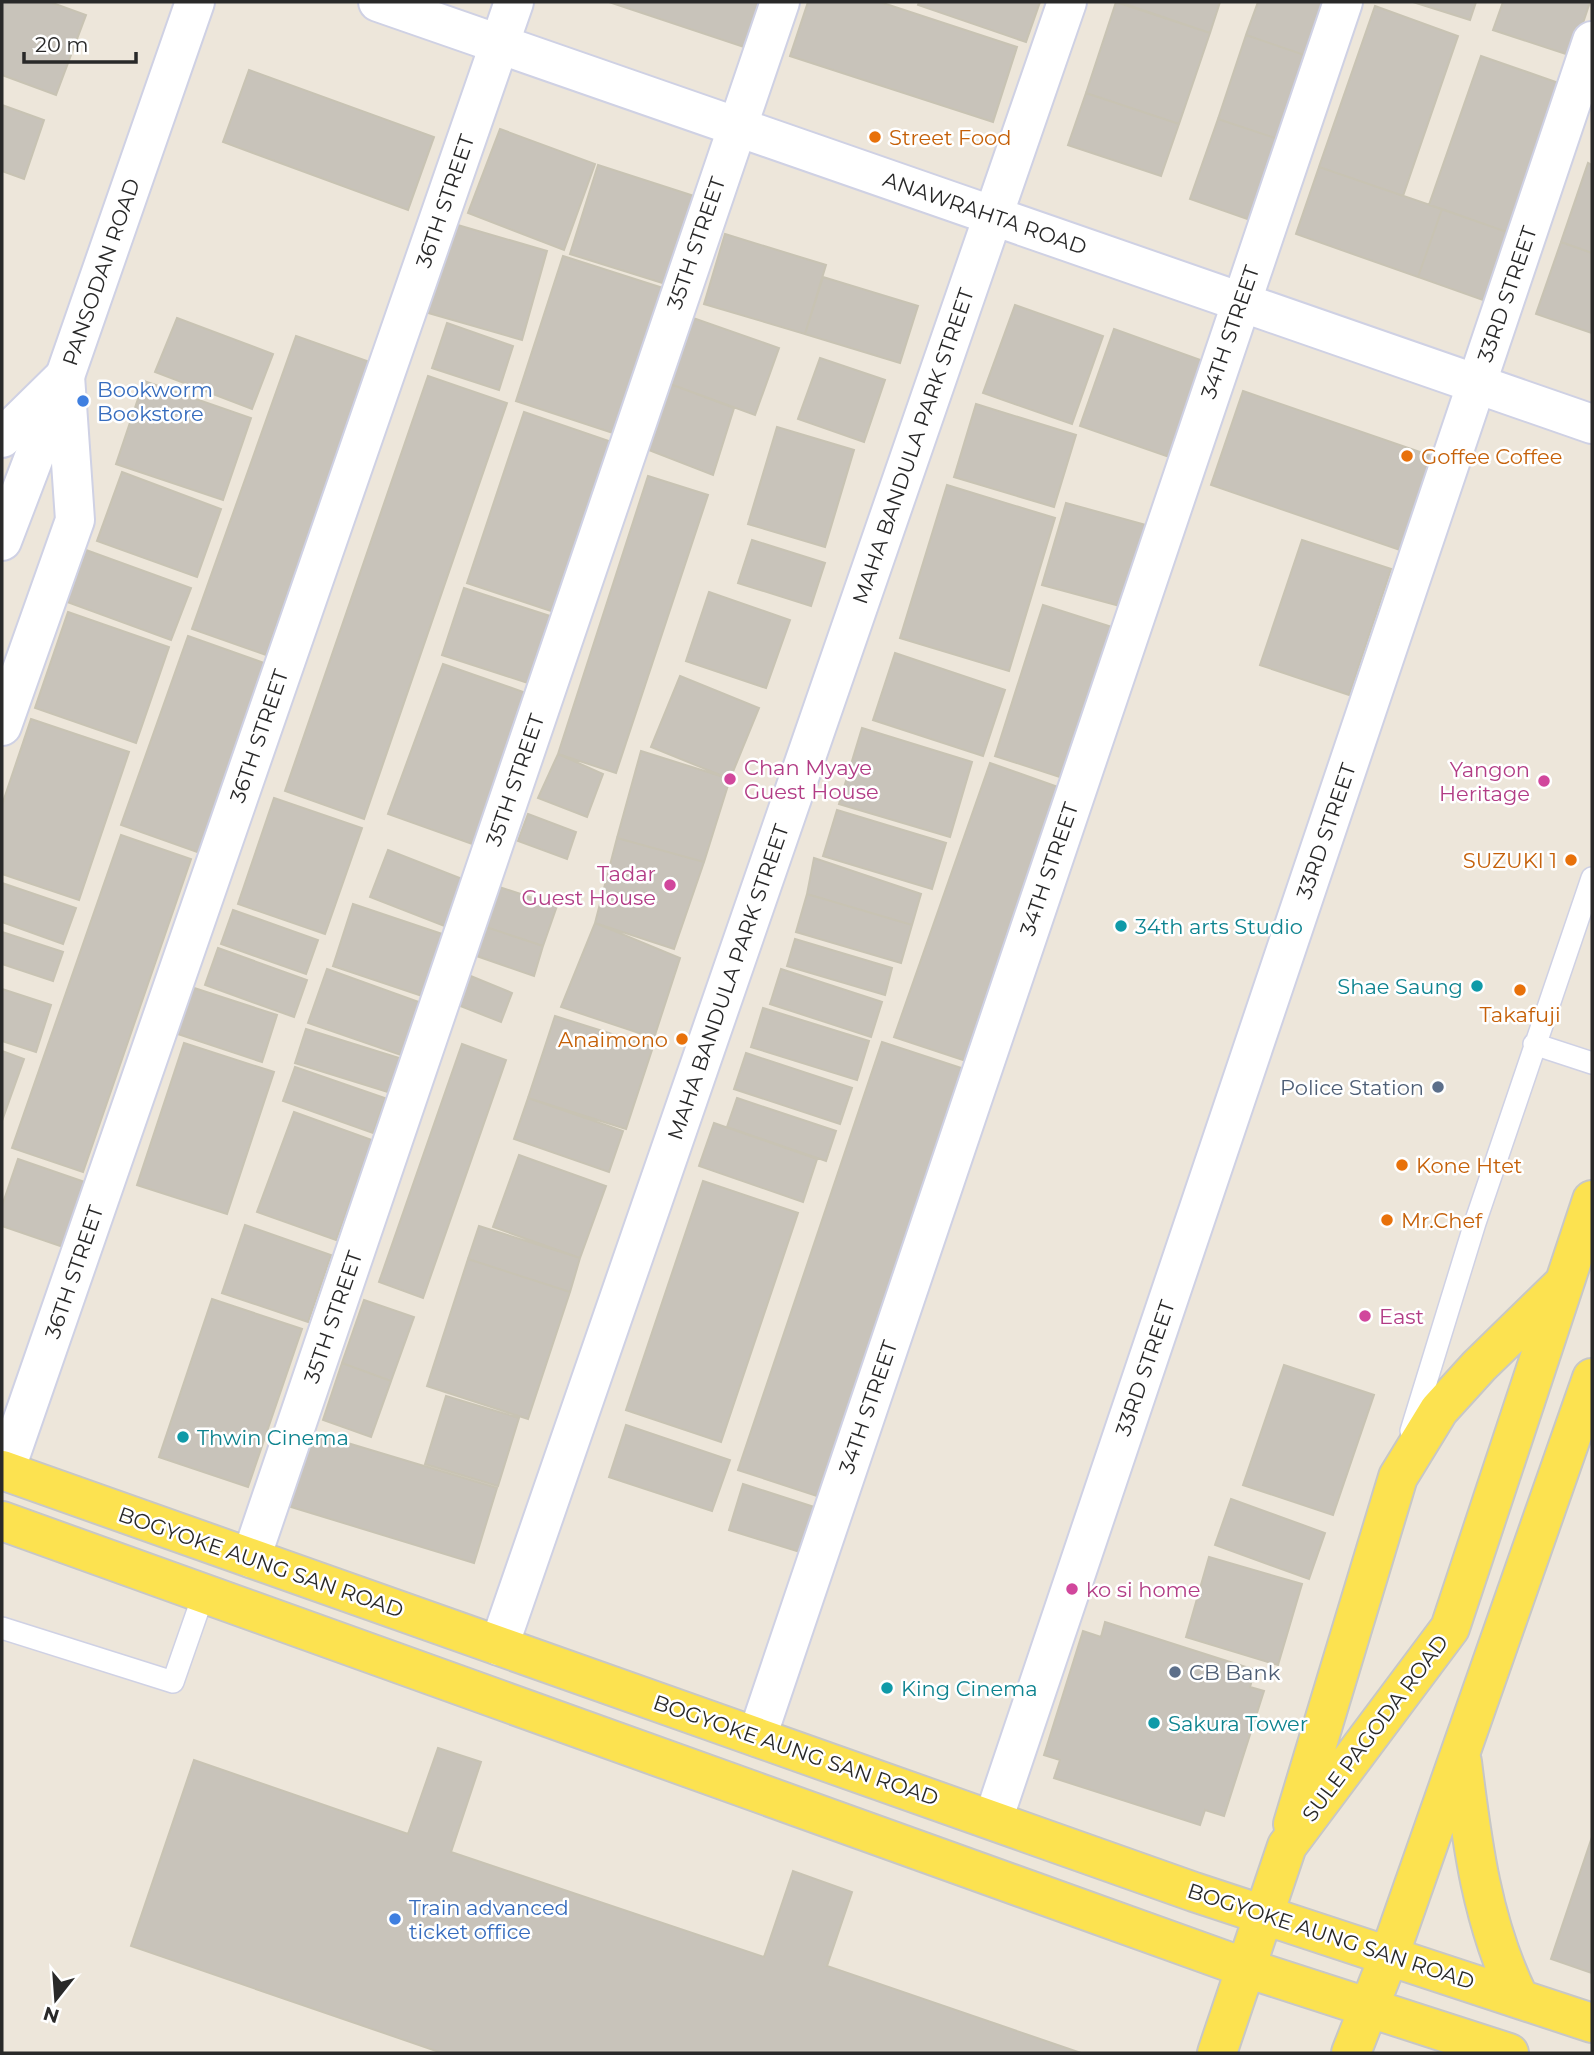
<svg xmlns="http://www.w3.org/2000/svg" width="1594" height="2055" font-family="Montserrat,sans-serif">
<rect width="100%" height="100%" fill="#ede6da"/>
<path fill="#c8c3ba" stroke="#c8c3b3" stroke-width="2" d="M2,2H50L86,15L56,95L2,75Z
M609,2H763L747,48Z
M808,2H880L1017,47L993,122L790,56Z
M919,2H1040L1026,42L918,5Z
M1116,2L1210,33L1179,124L1086,93Z
M1119,2H1220L1210,33Z
M1258,2H1329L1310,57L1246,35Z
M1413,2H1476L1470,20Z
M1503,2H1590L1572,56L1493,30Z
M1375,6L1458,36L1403,196L1319,167Z
M1246,35L1310,57L1281,140L1218,119Z
M1481,56L1559,83L1507,232L1429,205Z
M249,70L434,137L408,210L223,142Z
M1086,93L1179,124L1161,176L1068,145Z
M2,105L44,120L24,179L2,171Z
M1218,119L1281,140L1253,221L1190,199Z
M500,129L595,164L564,250L468,213Z
M1588,163L1592,165V253L1561,242Z
M598,165L700,198L672,286L570,254Z
M1319,167L1442,209L1418,277L1296,234Z
M1442,209L1507,232L1483,300L1418,277Z
M444,221L547,251L522,340L418,310Z
M725,234L826,265L805,334L704,304Z
M1561,242L1592,253V333L1536,314Z
M563,256L669,290L622,436L516,401Z
M823,277L918,306L900,363L805,334Z
M1015,305L1103,336L1072,424L983,393Z
M177,318L273,354L252,409L155,372Z
M693,318L779,348L755,415L670,384Z
M447,323L513,346L499,390L432,368Z
M1114,329L1209,363L1175,459L1080,426Z
M296,336L370,362L266,655L192,629Z
M820,358L885,380L864,442L798,419Z
M428,376L507,403L364,819L285,791Z
M144,381L251,418L223,500L116,464Z
M670,384L734,408L713,475L646,449Z
M1243,391L1432,456L1400,550L1211,485Z
M976,404L1076,435L1054,507L954,477Z
M524,412L612,442L554,612L467,583Z
M777,427L854,450L825,547L748,524Z
M122,472L221,509L197,577L97,541Z
M648,476L708,495L616,773L558,754Z
M947,485L1055,518L1009,671L900,638Z
M1066,503L1153,527L1131,609L1042,585Z
M752,540L825,563L811,606L738,583Z
M1302,540L1391,569L1349,695L1260,665Z
M86,550L191,588L171,640L67,602Z
M464,588L556,618L534,685L442,655Z
M709,592L790,620L766,688L686,661Z
M1043,605L1121,630L1072,781L995,756Z
M68,612L169,647L136,743L35,708Z
M188,636L267,664L200,853L121,825Z
M895,653L1005,690L983,756L873,720Z
M443,664L529,694L475,845L388,814Z
M680,676L759,708L730,779L651,747Z
M31,719L129,752L79,900L2,874V805Z
M862,728L972,762L950,837L839,804Z
M641,751L730,779L704,862L617,838Z
M558,754L603,774L587,817L538,798Z
M990,763L1064,789L969,1062L894,1037Z
M274,798L362,828L325,934L238,904Z
M837,810L946,843L932,889L823,856Z
M528,814L576,832L567,859L518,841Z
M121,835L191,859L83,1172L12,1148Z
M617,838L704,862L674,949L595,923Z
M388,850L465,880L447,927L370,897Z
M814,858L921,894L912,925L807,894Z
M2,883L76,908L63,944L2,922Z
M490,884L557,906L543,946L477,924Z
M807,894L912,925L901,963L796,932Z
M353,904L445,935L425,997L333,966Z
M233,910L318,940L306,974L221,944Z
M595,923L680,958L654,1038L561,1007Z
M477,924L543,946L534,976L468,953Z
M2,932L63,952L53,981L2,964Z
M795,939L892,968L885,995L787,966Z
M218,948L307,980L294,1017L205,985Z
M327,969L419,1002L401,1055L308,1023Z
M781,969L882,1002L871,1037L770,1004Z
M456,970L512,993L501,1022L445,1000Z
M188,986L277,1015L262,1062L172,1032Z
M2,989L51,1005L36,1052L2,1041Z
M763,1008L869,1041L857,1080L751,1047Z
M555,1016L653,1047L626,1129L528,1098Z
M306,1029L402,1059L391,1093L295,1063Z
M882,1042L964,1069L820,1497L738,1470Z
M184,1043L274,1072L227,1214L137,1185Z
M462,1044L506,1060L423,1298L379,1282Z
M2,1051L24,1059L2,1121Z
M746,1053L852,1088L840,1124L734,1089Z
M295,1067L385,1098L373,1133L283,1101Z
M528,1098L623,1131L609,1172L514,1139Z
M737,1098L836,1131L826,1161L727,1127Z
M294,1112L372,1140L336,1240L257,1212Z
M714,1123L817,1159L803,1202L699,1166Z
M519,1155L606,1186L580,1258L493,1227Z
M18,1159L88,1183L66,1248L2,1226V1206Z
M703,1181L798,1213L721,1442L626,1410Z
M245,1225L331,1255L308,1322L222,1293Z
M479,1226L580,1258L570,1292L468,1259Z
M468,1259L570,1292L528,1419L427,1386Z
M212,1299L302,1329L248,1487L159,1457Z
M364,1300L414,1317L391,1381L342,1363Z
M342,1363L391,1381L371,1437L323,1420Z
M1284,1365L1374,1395L1333,1515L1243,1485Z
M446,1396L519,1418L498,1486L425,1464Z
M626,1425L730,1460L712,1511L609,1477Z
M311,1432L497,1488L474,1563L288,1506Z
M743,1484L814,1507L800,1552L729,1530Z
M1231,1499L1325,1533L1309,1579L1215,1545Z
M1209,1557L1302,1584L1278,1665L1186,1637Z
M1105,1622L1255,1670L1250,1687L1264,1691L1224,1816L1205,1810L1200,1825L1054,1778L1060,1760L1044,1755L1083,1631L1101,1637Z
M438,1748L481,1762L451,1852L764,1957L793,1871L852,1892L827,1966L1081,2053H442L131,1946L194,1760L408,1834Z
M1592,1837V1973L1551,1959Z"/>
<g fill="none" stroke-linecap="round" stroke-linejoin="round">
<defs>
<path id="service" d="M1534,1044L1592,1063
M1411,1431L1475,1223L1592,878
M2,1628L173,1682L204,1593"/>
<path id="minor" d="M5,1471L514,2
M251,1558L780,2
M499,1646L1067,2
M757,1737L1343,2
M993,1820L1592,41"/>
<path id="tertiary" d="M2,438L65,376
M2,726L75,520L65,376"/>
<path id="secondary" d="M378,2L1592,424
M2,541L65,376L195,2"/>
<path id="primary" d="M2,1470L1194,1892L1592,2023
M2,1521L1246,1968L1509,2053
M1462,1762C1472,1843 1482,1923 1519,1998
M1293,1824L1398,1477L1439,1410L1479,1366L1561,1286
M1217,2053L1287,1846L1450,1628L1592,1200
M1351,2053L1389,1956L1592,1378"/>
</defs>
<use href="#service" stroke="#cfd1e4" stroke-width="24"/>
<use href="#minor" stroke="#cfd1e4" stroke-width="42"/>
<use href="#tertiary" stroke="#cfd1e4" stroke-width="42"/>
<use href="#secondary" stroke="#cfd1e4" stroke-width="42"/>
<use href="#primary" stroke="#c7c7c7" stroke-width="42"/>
<use href="#service" stroke="#fff" stroke-width="21"/>
<use href="#minor" stroke="#fff" stroke-width="38"/>
<use href="#tertiary" stroke="#fff" stroke-width="38"/>
<use href="#secondary" stroke="#fff" stroke-width="38"/>
<use href="#primary" stroke="#fce250" stroke-width="38"/>
</g>
<g fill="#e8710a" stroke="#fff" stroke-width="2.5">
<circle cx="875" cy="137" r="7"/>
<circle cx="1407" cy="456" r="7"/>
<circle cx="1571" cy="860" r="7"/>
<circle cx="1520" cy="990" r="7"/>
<circle cx="682" cy="1039" r="7"/>
<circle cx="1402" cy="1165" r="7"/>
<circle cx="1387" cy="1220" r="7"/>
</g>
<g fill="#3f7fe0" stroke="#fff" stroke-width="2.5">
<circle cx="83" cy="401" r="7"/>
<circle cx="395" cy="1919" r="7"/>
</g>
<g fill="#d1479c" stroke="#fff" stroke-width="2.5">
<circle cx="730" cy="779" r="7"/>
<circle cx="1544" cy="781" r="7"/>
<circle cx="670" cy="885" r="7"/>
<circle cx="1365" cy="1316" r="7"/>
<circle cx="1072" cy="1589" r="7"/>
</g>
<g fill="#0f9aa8" stroke="#fff" stroke-width="2.5">
<circle cx="1121" cy="926" r="7"/>
<circle cx="1477" cy="986" r="7"/>
<circle cx="183" cy="1437" r="7"/>
<circle cx="887" cy="1688" r="7"/>
<circle cx="1154" cy="1723" r="7"/>
</g>
<g fill="#5c6f8a" stroke="#fff" stroke-width="2.5">
<circle cx="1438" cy="1087" r="7"/>
<circle cx="1175" cy="1672" r="7"/>
</g>
<g text-anchor="middle" dominant-baseline="central" stroke-width="5" stroke-linejoin="round" paint-order="stroke">
<g font-size="21" fill="#c56008" stroke="#fff" text-anchor="start">
<text x="889" y="137">Street Food</text>
<text x="1421" y="456">Goffee Coffee</text>
<text x="1557" y="860" text-anchor="end">SUZUKI 1</text>
<text x="1520" y="1014" text-anchor="middle">Takafuji</text>
<text x="668" y="1039" text-anchor="end">Anaimono</text>
<text x="1416" y="1165">Kone Htet</text>
<text x="1401" y="1220">Mr.Chef</text>
</g>
<g font-size="21" fill="#292929" stroke="#fff">
<text transform="translate(445 201) rotate(-71)">36TH STREET</text>
<text transform="translate(985 213) rotate(19)">ANAWRAHTA ROAD</text>
<text transform="translate(696 243) rotate(-71)">35TH STREET</text>
<text transform="translate(101 272) rotate(-71)">PANSODAN ROAD</text>
<text transform="translate(1507 294) rotate(-71)">33RD STREET</text>
<text transform="translate(1230 332) rotate(-71)">34TH STREET</text>
<text transform="translate(913 446) rotate(-71)">MAHA BANDULA PARK STREET</text>
<text transform="translate(259 736) rotate(-71)">36TH STREET</text>
<text transform="translate(515 780) rotate(-71)">35TH STREET</text>
<text transform="translate(1326 831) rotate(-71)">33RD STREET</text>
<text transform="translate(1049 869) rotate(-71)">34TH STREET</text>
<text transform="translate(728 982) rotate(-71)">MAHA BANDULA PARK STREET</text>
<text transform="translate(74 1272) rotate(-71)">36TH STREET</text>
<text transform="translate(333 1317) rotate(-71)">35TH STREET</text>
<text transform="translate(1145 1368) rotate(-71)">33RD STREET</text>
<text transform="translate(868 1407) rotate(-71)">34TH STREET</text>
<text transform="translate(261 1562) rotate(19)">BOGYOKE AUNG SAN ROAD</text>
<text transform="translate(1375 1728) rotate(-53)">SULE PAGODA ROAD</text>
<text transform="translate(796 1750) rotate(19)">BOGYOKE AUNG SAN ROAD</text>
<text transform="translate(1331 1936) rotate(18)">BOGYOKE AUNG SAN ROAD</text>
</g>
<g font-size="21" fill="#366cbe" stroke="#fff" text-anchor="start">
<text x="97" y="389">Bookworm<tspan x="97" dy="24">Bookstore</tspan></text>
<text x="409" y="1907">Train advanced<tspan x="409" dy="24">ticket office</tspan></text>
</g>
<g font-size="21" fill="#b23c85" stroke="#fff" text-anchor="start">
<text x="744" y="767">Chan Myaye<tspan x="744" dy="24">Guest House</tspan></text>
<text x="1530" y="769" text-anchor="end">Yangon<tspan x="1530" dy="24">Heritage</tspan></text>
<text x="656" y="873" text-anchor="end">Tadar<tspan x="656" dy="24">Guest House</tspan></text>
<text x="1379" y="1316">East</text>
<text x="1086" y="1589">ko si home</text>
</g>
<g font-size="21" fill="#0d838f" stroke="#fff" text-anchor="start">
<text x="1135" y="926">34th arts Studio</text>
<text x="1463" y="986" text-anchor="end">Shae Saung</text>
<text x="197" y="1437">Thwin Cinema</text>
<text x="901" y="1688">King Cinema</text>
<text x="1168" y="1723">Sakura Tower</text>
</g>
<g font-size="21" fill="#4e5e75" stroke="#fff" text-anchor="end">
<text x="1424" y="1087">Police Station</text>
<text x="1189" y="1672" text-anchor="start">CB Bank</text>
</g>
</g>
<rect width="1594" height="2055" fill="none" stroke="#292929" stroke-width="7"/>
<g transform="translate(56 1999) rotate(197)" stroke="#ffffff" stroke-width="5" paint-order="stroke">
<path d="M0-5L12 26L0 18L-12 26Z" fill="#292929"/>
<text y="-10" font-size="19" font-weight="bold" text-anchor="middle" fill="#292929">N</text>
</g>
<path d="M24 52v10h112v-10" fill="none" stroke="#292929" stroke-width="3.5"/>
<text x="35" y="52" font-size="21" fill="#292929" stroke="#ffffff" stroke-width="5" paint-order="stroke">20 m</text>
</svg>
